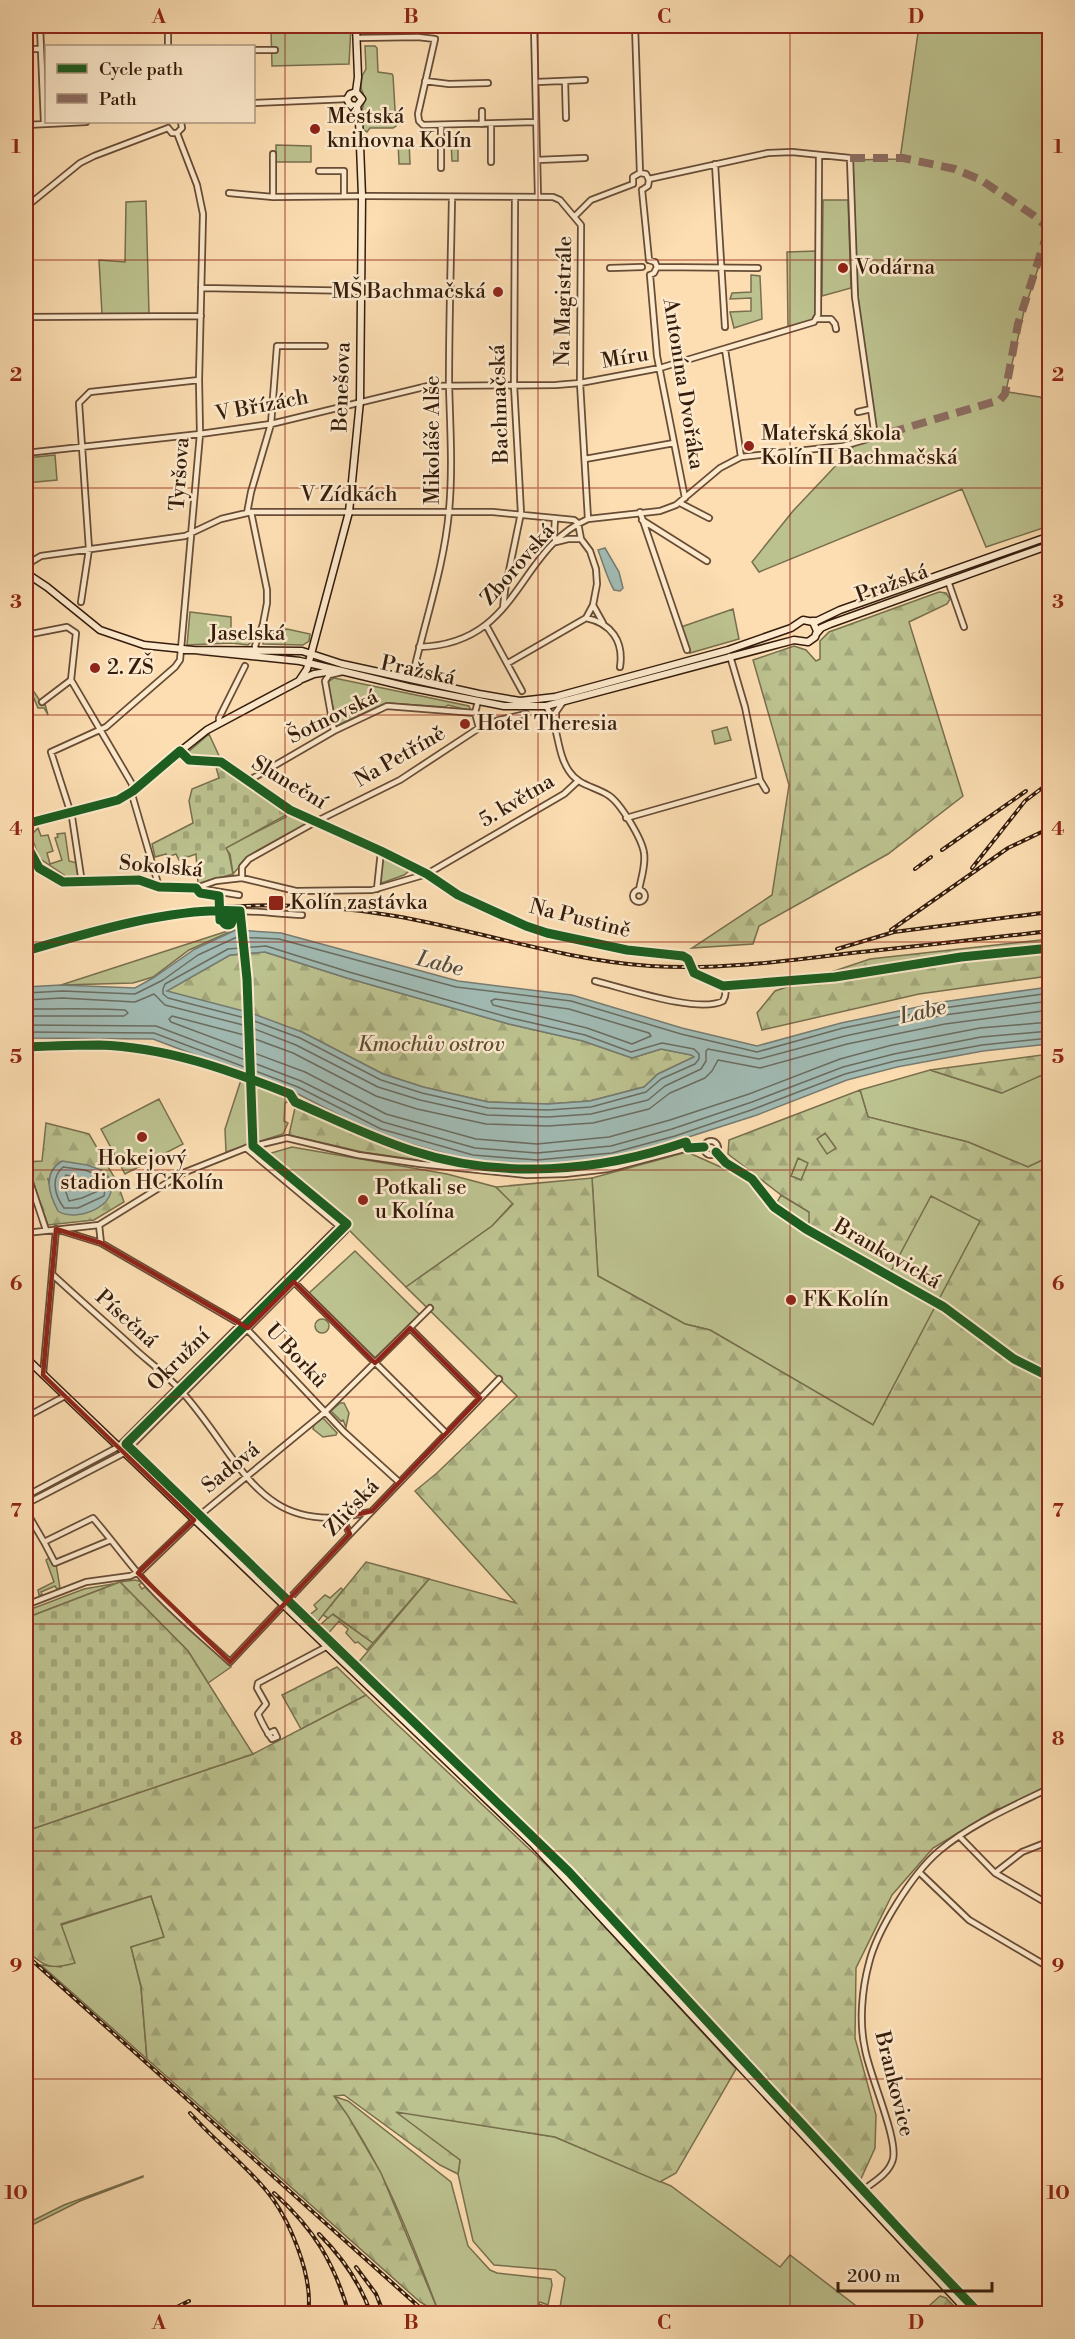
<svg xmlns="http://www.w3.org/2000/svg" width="1075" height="2339" font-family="'Libre Bodoni',serif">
<defs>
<pattern id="forest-firs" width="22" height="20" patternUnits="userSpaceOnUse" patternTransform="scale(1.5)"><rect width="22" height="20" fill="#bcc28f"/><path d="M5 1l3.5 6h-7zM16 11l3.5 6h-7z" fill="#a2a67a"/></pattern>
<pattern id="cemetery-stones" width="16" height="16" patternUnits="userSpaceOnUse" patternTransform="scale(1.5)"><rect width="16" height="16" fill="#bcc28f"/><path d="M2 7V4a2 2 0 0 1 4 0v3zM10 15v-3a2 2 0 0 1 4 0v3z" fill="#a2a67a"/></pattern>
</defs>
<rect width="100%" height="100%" fill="#fcdeb2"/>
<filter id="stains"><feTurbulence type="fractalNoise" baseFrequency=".00333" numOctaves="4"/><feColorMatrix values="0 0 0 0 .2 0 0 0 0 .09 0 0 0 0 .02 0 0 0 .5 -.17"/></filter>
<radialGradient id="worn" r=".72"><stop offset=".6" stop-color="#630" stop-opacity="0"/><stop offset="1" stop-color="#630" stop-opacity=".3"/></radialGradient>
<path fill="#bcc28f" stroke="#786f4e" stroke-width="1.5" d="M195,26H351L349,64L272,66L271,30H195Z
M919,26H1049V244H1046L1024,311L1007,386L1008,392L1040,397L1049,404V526L986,547L962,489L759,572L752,562L793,511L875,424L859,326L852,160L900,159Z
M365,46H375L377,48L378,72L392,74L393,76L396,126L393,128H370L367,132L363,129L362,110L365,99L361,88L362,76L366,69Z
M409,140L410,164H399L398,141Z
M458,140V161H452L451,141Z
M276,145L311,146V162H276Z
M823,200H848L851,288L822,296Z
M146,201L149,314H102L99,260L125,262L126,202Z
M817,251L816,318L812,321L788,328L787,252Z
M751,275L760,276L762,319L734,328L730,312L751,311V298L730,299L732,293L751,292Z
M55,455L57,480L26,483V458Z
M733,609L739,639L690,653L681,627Z
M190,612L231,617V630L240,635V637L251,642L248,645L231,643L187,645Z
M287,629L310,634L309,641L303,645L263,644L265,632L277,634Z
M334,678L469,706L471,711L448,705L445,707L386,703L338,725L336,724L328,682Z
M29,687L32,689L43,705L45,704L48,715L44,708H38L32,694L26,697V689Z
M727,727L731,740L715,744L712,731Z
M209,734L220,758L190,757L187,753Z
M286,814L306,823L305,825L247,858L233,874L230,854L225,848L286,817Z
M38,828L41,836L48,835L53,851L47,853L50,864L62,860L55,838L58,837L57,834L65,833L69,861L77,863L79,878L66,879L64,875L39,858L31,835Z
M382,854L407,866L409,871L404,875L379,884Z
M243,926L189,950L153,977L133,983L61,985Z
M930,1070L1001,1093L1049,1071V1157L1028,1167L968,1142L868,1117L860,1090Z
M241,1080L289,1094V1101L285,1103L284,1121L288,1123L283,1134L226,1152L225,1129Z
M159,1099L183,1144L125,1174L101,1129Z
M826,1133L836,1148L827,1155L816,1139Z
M292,1147L447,1174L496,1187L513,1203L492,1226L406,1287L341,1222L261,1156Z
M687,1152L741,1176L775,1206L781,1195L809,1212L931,1195L981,1221L873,1425L710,1330L685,1324L598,1276L592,1178Z
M798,1158L809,1163L801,1180L791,1176Z
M355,1251L420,1315L375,1358L309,1293Z
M315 1326a7 7 0 1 1 14 0a7 7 0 1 1-14 0Z
M340,1403H344L349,1413L346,1427L343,1420L341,1421L331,1411Z
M323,1418L337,1433L336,1435L323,1437L313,1429L314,1425Z
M106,1455L110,1457L26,1502V1498Z
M49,1558L53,1565L56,1564L60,1588L57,1589L55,1586L41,1592L42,1594L39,1595L38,1590L54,1582L46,1560Z
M135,1580L143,1582L139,1585L142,1589L145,1587L149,1591L151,1589L231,1667L208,1683L188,1651L120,1582Z
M118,1583L107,1587L26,1618V1611L84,1589Z
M341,1588L343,1590L315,1625L293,1604L308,1616L317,1609L314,1605L325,1595L330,1598Z
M332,1614L373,1643L367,1650L358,1642L355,1643L346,1633L348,1629L339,1621L326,1636L317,1628Z
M151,1896L164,1937L131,1947L141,1987L147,2059L41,1965L61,1967V1925Z
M333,2096L348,2101L451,2182L468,2246L490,2270L497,2273L551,2279L552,2285L548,2305L540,2302L539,2304L547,2307L546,2313H439C411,2240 381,2158 333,2096Z
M394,2111L555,2137L671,2186L780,2267L790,2255L855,2305L852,2314L559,2313L565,2278L555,2270L494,2265L473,2241L458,2174L460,2160Z
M143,2176V2177L80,2201L26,2228V2224L64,2205Z"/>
<path fill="url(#forest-firs)" stroke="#786f4e" stroke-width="1.5" fill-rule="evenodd" d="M939,592L946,593L950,599L947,604L909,622L963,796L888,854L759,926L753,944L692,948L772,895L789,785L753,660L794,646L806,650L816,661L820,659V641L829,632Z
M1049,939V976L919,994L762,1030L757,1013L775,991L870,959Z
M265,952L347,978L509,1024L583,1041L632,1058L661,1049L692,1055L694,1057L658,1074L644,1087L590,1101L548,1104L488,1102L423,1087L383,1074L302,1032L166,991L230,955Z
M1049,1054V1072L1002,1093L930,1070Z
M860,1090L868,1117L968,1142L1028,1167L1049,1157V1786L1009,1808L997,1809L933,1848L892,1895L856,1968L855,2038L876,2115L875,2148L860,2181L572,1872L357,1664L429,1579L516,1603L415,1491L437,1473L517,1396L406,1287L492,1226L513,1204L496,1187L592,1178L598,1276L685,1324L710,1330L873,1425L980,1221L931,1196L890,1273L809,1227V1212L781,1195L728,1154L729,1140ZM825,1133L836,1148L827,1154L817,1139ZM798,1158L808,1163L801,1180L791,1176Z
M296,1103L367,1135L453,1165L362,1152L289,1135Z
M46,1123L89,1134L117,1182L124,1202L94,1220L48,1225L26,1162L42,1161ZM48,1179L103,1204L79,1214L55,1204Z
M366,1695L559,1877L736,2069L676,2173L660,2182L555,2137L396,2112L460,2160L458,2174L440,2165L344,2095L334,2096L348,2116L381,2173L439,2313L420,2302L147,2059L141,1986L131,1947L164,1937L151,1896L61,1924L75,1963C50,1970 44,1967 26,1950V1831L253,1754Z
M940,2296L946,2298L961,2313H921Z"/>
<path fill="url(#cemetery-stones)" stroke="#786f4e" stroke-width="1.5" d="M216,767C230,770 278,804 286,815L226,848L229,854L233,874L198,884L196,854L179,860L176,854L167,857L166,854L155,857L152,844L193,823L189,801L192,789L219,778Z
M366,1562L429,1579L373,1643L333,1614L328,1618L323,1615Z
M120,1582L188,1651L253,1754L26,1831V1618Z
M337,1667L366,1695L301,1729L282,1695Z"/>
<path fill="#a1bbb4" stroke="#767b71" stroke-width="1.5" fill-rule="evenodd" d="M605,548L619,572L623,588L620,591L614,590C607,578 603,563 598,550Z
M236,930L281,933L458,981L572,995L682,1028L757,1046L841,1023L942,1002L1049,987V1044L983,1051L897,1067L847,1080L757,1115L676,1141L613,1159L537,1166L472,1161L378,1135L296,1093L153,1039L26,1038V987L61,985L135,988L153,978L195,949ZM265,952L347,978L509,1024L583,1041L632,1058L661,1049L691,1055L694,1057L658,1074L644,1087L590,1101L548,1104L488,1102L423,1087L383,1074L302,1032L251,1013L167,991L230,955Z
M62,1161L87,1165L104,1171C131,1203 76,1224 58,1211C49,1194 42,1173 62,1161Z"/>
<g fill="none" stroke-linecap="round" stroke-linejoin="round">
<path stroke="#6b6c60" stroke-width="1.5" d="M266,946L349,972L511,1018L585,1035L631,1052L662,1043L694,1049L699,1054V1059L695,1064L661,1079L646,1092L591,1107L548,1110L488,1108L422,1093L381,1080L300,1038L249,1019L168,998L163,994V989L165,984L228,949Z
M26,993L62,991L135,994L163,980L198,955L237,937L279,939L456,987L571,1001L681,1034L757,1052L843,1028L943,1008L1050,993
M495,999L569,1009L649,1033L651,1036L632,1044L587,1028L493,1005L491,1001Z
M26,1000L62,998L135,1002L154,994L165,1005L247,1026L296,1045L378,1087L420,1100L487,1115L548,1117L591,1114L648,1100L665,1086L701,1069L706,1061V1051L708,1049L759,1059L845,1036L944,1015L1050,1001
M26,1009C59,1009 92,1008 125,1010L128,1013L124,1016H26
M1050,1010L945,1024L847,1044L760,1068L718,1060L712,1071L705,1078L670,1093L649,1109L593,1123L548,1126L486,1124L417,1109L376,1096L293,1053L244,1035L172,1016L169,1019L171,1022L305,1072L386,1114L476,1139L537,1144L609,1137L670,1120L749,1094L840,1059L892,1045L980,1028L1050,1022
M26,1025L156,1026L301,1081L383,1122L475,1148L537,1153L611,1146L672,1129L752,1102L843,1067L894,1054L981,1037L1050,1031
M26,1032L154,1033L298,1087L381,1129L473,1155L537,1160L612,1153L675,1136L754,1109L845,1074L895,1061L982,1045L1050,1038
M63,1167L85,1170L100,1176L105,1189L104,1196L78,1208H64C55,1196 50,1178 63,1167Z
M66,1175L95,1182L98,1191L82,1198L69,1201L62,1181Z"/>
<defs>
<path id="street" d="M40,26L44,123
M168,26V46
M534,26L538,197
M635,26L640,173
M357,38L418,37L435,39L418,114L419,121L423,125L536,122
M26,49H41
M254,50H275
M425,81L449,84L488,83
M565,81L566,118
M537,82L585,80
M254,103L347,99
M482,111V124
M491,124V162
M26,125L86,122
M168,128L172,133H177L182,128L181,122
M537,160L585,158
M715,164L725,327
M441,168V125
M319,171H344V196
M640,173L646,174L649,180L648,186L642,190
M633,184V177L640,173
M642,190L649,260
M229,193L273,197L370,196L553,197L560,200L581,225L580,383L588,519
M273,197V154
M26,207L80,163L94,156L168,128
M575,216L591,200L633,184
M649,260L655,262L657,267L654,273L650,275
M657,267L758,268
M610,268L642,267
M650,275L657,356L685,498
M201,288L361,291
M26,317L201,316
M817,319H831L835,324L836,329
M725,349L741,457
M858,412L871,409
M26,453L200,434L271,424L428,386L556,385L580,383L660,368L814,322L818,315L819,156
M585,459L674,443
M680,503L709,518
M251,512L267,590V603L263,624L255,646L256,651
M640,512L687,650
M247,513L251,492L271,424L277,346H325
M555,518L554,536L556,542L568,539H581
M642,520L707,561
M26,571L31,562L41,556L185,536L221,519L251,512H493L574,520L578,523L581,539L590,551L596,569L597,584L593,605L586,618L508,663
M948,581L964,627
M81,602L89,549L79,403L90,392L199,380
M593,605L603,623
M503,608L505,590L521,513L514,385L515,197
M586,618C611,623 624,641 620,667
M486,625L522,691
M26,635L67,627L76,633L71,680L132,784L133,798L159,887
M419,647C521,644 516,550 588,519L660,511L676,505L720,468L741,457L843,446L868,439L874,430L855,297L850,158L792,152L768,153L649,179
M412,679C424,623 444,568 449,511C453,468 450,426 449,383C449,321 451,259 452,197
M478,701L475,713L479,728
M42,702L71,680
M546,706C559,725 556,752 569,771C579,786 594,786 608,795C620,802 642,839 644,853C646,865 641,878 639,890
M219,723V718L245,666
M556,727V712L563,702
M334,731L325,681L329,675L342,672
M180,751L189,760L221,762L290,810L381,851L427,874L458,895L526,926L547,933L627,950L683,956L688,959L694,973C706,979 734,981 723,1001C698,1014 624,988 595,981
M760,780L766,790
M248,781L334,731L387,706L475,713
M626,818L760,780L745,707L730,656
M26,833L29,822
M26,844L39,868L63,882L139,880L159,887L196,888L239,895
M242,878V867L249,859L317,821L400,780L479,728L499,720L526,714
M82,883L72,817L51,752L106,727L175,667L180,660L200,434L199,380L203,214L197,185L177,133
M196,888L216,881L242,878L296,891L372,890L427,874L564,794L578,781
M377,889L381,851
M633 896a6 6 0 1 1 12 0a6 6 0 1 1-12 0Z
M26,951C91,932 160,911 228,911C252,910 277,914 302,915
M704 1148a7 7 0 1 1 14 0a7 7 0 1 1-14 0Z
M716,1152L726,1163L752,1179L774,1207L806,1229L944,1307L1014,1359L1050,1377
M26,1170L46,1230
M99,1225L101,1243
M59,1230L101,1243L244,1326L344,1432L399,1482
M26,1233L99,1225L183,1173L246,1148L287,1138L358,1155L420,1164L527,1175L565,1174L608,1169L688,1148L704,1147
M53,1275C81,1301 110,1326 138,1352C153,1365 169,1377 182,1392C241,1457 259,1541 369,1512
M294,1282L446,1433
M410,1328L480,1398
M43,1375L56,1229
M26,1417L65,1396
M26,1496L118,1447L339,1226
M26,1504L124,1453L345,1231L246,1148
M26,1511L44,1542
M342,1518L350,1534
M111,1540L55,1563L44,1542L93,1518C112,1540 129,1564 149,1586C173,1613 203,1637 230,1662L350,1534L499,1379
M26,1605L86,1582L130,1576L141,1571L194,1520L325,1412L430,1308
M268,1734L274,1731L277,1737L272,1739C266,1731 262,1723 258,1714L266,1704L257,1688L258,1683L326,1647
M959,1836L995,1873L1050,1905
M919,1872L969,1920L1050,1968
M995,1873L1022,1852L1050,1841
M858,2194C870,2184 889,2175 893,2159C898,2138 869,2074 865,2049C859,2022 862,1989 869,1963C877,1930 913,1873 939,1851C971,1824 1011,1807 1050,1788"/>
<path id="secondary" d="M356,92L358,77L356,26
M356,92L350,94L347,99L350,105L357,106
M356,92L362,99L357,106
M26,573L47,587L100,630L144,645L300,661L408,687L504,706H546L794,640L808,642L815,637L817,631L813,622L803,620L791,628L728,650L555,697L520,701L479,694L342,664L302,651L181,650
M812,621H817L840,610L1050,536
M816,634L821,628L830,624L1050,545
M302,679L314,674L333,671
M26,819L29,822L37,821L113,801L124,796L207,730L299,681L307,669L349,512L360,401L362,196L359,120L357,106
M26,1358L532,1843L970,2314"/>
</defs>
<use href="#street" stroke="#674c36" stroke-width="8"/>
<use href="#secondary" stroke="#351c0c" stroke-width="9"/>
<use href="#street" stroke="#fdeacd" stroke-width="4.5"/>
<use href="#secondary" stroke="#fdeacd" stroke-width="6"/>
<defs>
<path id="rail" d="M942,850L1026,791
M972,868L1025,801L1050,782
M915,869L931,857
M891,930L1008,848L1050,828
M26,947C60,937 95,926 131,919C218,902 308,901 395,916C481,931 563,960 650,966C715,970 779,962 843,954C912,947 980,939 1050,931
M837,949L894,932L1050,912
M26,1955L427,2314
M190,2113C214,2140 242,2162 265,2189C289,2217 314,2277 308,2314
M274,2193C314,2229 334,2262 349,2314
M319,2234C342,2257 360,2282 371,2314
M356,2267L376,2294L384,2314
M163,2314L189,2301"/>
</defs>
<use href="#rail" stroke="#351c0c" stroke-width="4"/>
<use href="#rail" stroke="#fdeacd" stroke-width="1.5" stroke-dasharray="4.5" stroke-linecap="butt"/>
<path stroke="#8d6e63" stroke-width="8" stroke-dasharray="15 8" stroke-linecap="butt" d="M850,158H903L955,169L981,180L1033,215L1050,229
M868,439L1000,400L1005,394L1018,324L1045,240L1050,235"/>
<defs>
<path id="cycleway" d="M26,819L33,822L118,800L133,791L180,751L189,760L221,762L290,810L381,851L427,874L458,895L526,926L547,933L627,950L683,956L688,959L694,973L723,986L835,977L961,957L1050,948
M26,844L39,868L63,882L139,880L159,887L196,888L200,893L219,896L220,920C224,920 224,928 231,924L233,919L229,915L224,916V922L229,924C234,921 232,916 227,915L224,918L226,923H230L231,918L235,916L234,911
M26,951C90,932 173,907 240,911L247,979L253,1146L347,1224L126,1444L569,1872L912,2243L980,2314
M26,1047C50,1046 75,1045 99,1045C166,1047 229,1070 290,1094L295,1102C334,1119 372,1138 413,1151C502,1180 599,1172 686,1142L688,1148L704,1147
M716,1152L726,1163L752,1179L774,1207L806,1229L944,1307L1014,1359L1050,1377"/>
</defs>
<use href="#cycleway" stroke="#fdeacd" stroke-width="13"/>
<use href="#cycleway" stroke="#1b5e20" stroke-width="9"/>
</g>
<path fill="none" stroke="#8f2418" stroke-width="4.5" stroke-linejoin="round" d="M56,1229L101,1243L248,1328L294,1282L375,1363L410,1328L480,1398L372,1511L342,1518L350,1534L230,1662L138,1573L194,1520L43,1375Z"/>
<path fill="none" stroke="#8f2418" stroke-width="1.5" stroke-opacity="0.55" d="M285,26V2314M538,26V2314M790,26V2314M26,260H1050M26,488H1050M26,715H1050M26,942H1050M26,1170H1050M26,1397H1050M26,1624H1050M26,1851H1050M26,2079H1050"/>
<g fill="#8f2418" stroke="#fdeacd" stroke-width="2">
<circle cx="315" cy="129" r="6"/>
<circle cx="843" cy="268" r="6"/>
<circle cx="498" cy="292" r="6"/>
<circle cx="749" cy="446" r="6"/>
<circle cx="95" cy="668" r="6"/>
<circle cx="465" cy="724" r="6"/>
<rect x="268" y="895" width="16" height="16" rx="3"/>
<circle cx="142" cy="1137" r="6"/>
<circle cx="363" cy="1200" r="6"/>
<circle cx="791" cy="1300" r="6"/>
</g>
<g text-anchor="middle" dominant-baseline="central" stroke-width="5" stroke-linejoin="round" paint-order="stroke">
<g font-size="21" fill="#351c0c" stroke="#fdeacd" text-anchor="start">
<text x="327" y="117">Městská<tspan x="327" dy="24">knihovna Kolín</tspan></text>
<text x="855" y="268">Vodárna</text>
<text x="486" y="292" text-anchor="end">MŠ Bachmačská</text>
<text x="761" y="434">Mateřská škola<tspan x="761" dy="24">Kolín II Bachmačská</tspan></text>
<text x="107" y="668">2. ZŠ</text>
<text x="477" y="724">Hotel Theresia</text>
<text x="290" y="903">Kolín zastávka</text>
<text x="142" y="1159" text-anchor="middle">Hokejový<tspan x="142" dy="24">stadion HC Kolín</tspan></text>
<text x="375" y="1188">Potkali se<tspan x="375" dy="24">u Kolína</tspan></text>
<text x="803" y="1300">FK Kolín</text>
</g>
<g font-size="21" fill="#351c0c" stroke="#fdeacd">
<text transform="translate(564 301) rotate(-89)">Na Magistrále</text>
<text transform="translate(625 358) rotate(-10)">Míru</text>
<text transform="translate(683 384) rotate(81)">Antonína Dvořáka</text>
<text transform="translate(342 387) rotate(-88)">Benešova</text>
<text transform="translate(500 404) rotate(-92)">Bachmačská</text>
<text transform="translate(262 406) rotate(-11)">V Břízách</text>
<text transform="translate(433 440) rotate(-90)">Mikoláše Alše</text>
<text transform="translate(180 474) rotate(-86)">Tyršova</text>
<text x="349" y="495">V Zídkách</text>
<text transform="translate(518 565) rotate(-49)">Zborovská</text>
<text transform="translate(892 584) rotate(-20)">Pražská</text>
<text x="247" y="634">Jaselská</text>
<text transform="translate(418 671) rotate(12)">Pražská</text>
<text transform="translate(333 717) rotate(-26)">Šotnovská</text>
<text transform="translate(400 757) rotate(-30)">Na Petříně</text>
<text transform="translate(289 783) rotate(31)">Sluneční</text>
<text transform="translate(517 801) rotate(-31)">5. května</text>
<text transform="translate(161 867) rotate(5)">Sokolská</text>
<text transform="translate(580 919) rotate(14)">Na Pustině</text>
<text transform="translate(887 1254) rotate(30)">Brankovická</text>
<text transform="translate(126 1319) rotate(42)">Písečná</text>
<text transform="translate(296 1356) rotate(47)">U Borků</text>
<text transform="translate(179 1360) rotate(-45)">Okružní</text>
<text transform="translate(231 1468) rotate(-39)">Sadová</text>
<text transform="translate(352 1508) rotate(-47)">Zličská</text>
<text transform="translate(894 2084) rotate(76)">Brankovice</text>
</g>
<g font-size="21" font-style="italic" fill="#5e4e33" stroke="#fdeacd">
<text x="431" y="1045">Kmochův ostrov</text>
</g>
<g font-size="22" font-style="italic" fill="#554c3e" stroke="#fdeacd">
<text transform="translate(440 964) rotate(14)">Labe</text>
<text transform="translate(923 1012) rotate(-13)">Labe</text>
</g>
</g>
<rect width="1075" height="2339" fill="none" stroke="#fcdeb2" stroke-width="66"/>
<rect x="45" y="45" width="210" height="78" fill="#fdeacd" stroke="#ad9880" stroke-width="1.5"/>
<rect x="57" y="64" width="30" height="9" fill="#1b5e20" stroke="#ad9880" stroke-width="1.5"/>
<text x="99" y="75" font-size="18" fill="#351c0c">Cycle path</text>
<rect x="57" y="94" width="30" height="9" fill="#8d6e63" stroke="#ad9880" stroke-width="1.5"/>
<text x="99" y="105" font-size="18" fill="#351c0c">Path</text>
<path d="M838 2282v9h154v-9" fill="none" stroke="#351c0c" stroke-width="3"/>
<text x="847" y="2282" font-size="18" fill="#351c0c" stroke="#fdeacd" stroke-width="4.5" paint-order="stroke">200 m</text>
<rect x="33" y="33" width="1009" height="2273" fill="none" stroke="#8f2418" stroke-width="2"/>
<g font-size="20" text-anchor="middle" font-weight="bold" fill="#8f2418">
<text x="159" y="23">A</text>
<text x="411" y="23">B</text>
<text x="664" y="23">C</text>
<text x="916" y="23">D</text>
<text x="16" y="153">1</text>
<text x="1058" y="153">1</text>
<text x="16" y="381">2</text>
<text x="1058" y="381">2</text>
<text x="16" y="608">3</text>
<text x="1058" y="608">3</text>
<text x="16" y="835">4</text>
<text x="1058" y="835">4</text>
<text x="16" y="1063">5</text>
<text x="1058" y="1063">5</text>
<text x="16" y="1290">6</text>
<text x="1058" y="1290">6</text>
<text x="16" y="1517">7</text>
<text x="1058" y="1517">7</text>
<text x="16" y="1745">8</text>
<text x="1058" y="1745">8</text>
<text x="16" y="1972">9</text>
<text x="1058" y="1972">9</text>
<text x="16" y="2199">10</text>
<text x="1058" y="2199">10</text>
<text x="159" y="2329">A</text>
<text x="411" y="2329">B</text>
<text x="664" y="2329">C</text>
<text x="916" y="2329">D</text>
</g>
<rect width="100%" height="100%" filter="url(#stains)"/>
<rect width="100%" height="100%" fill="url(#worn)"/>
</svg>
